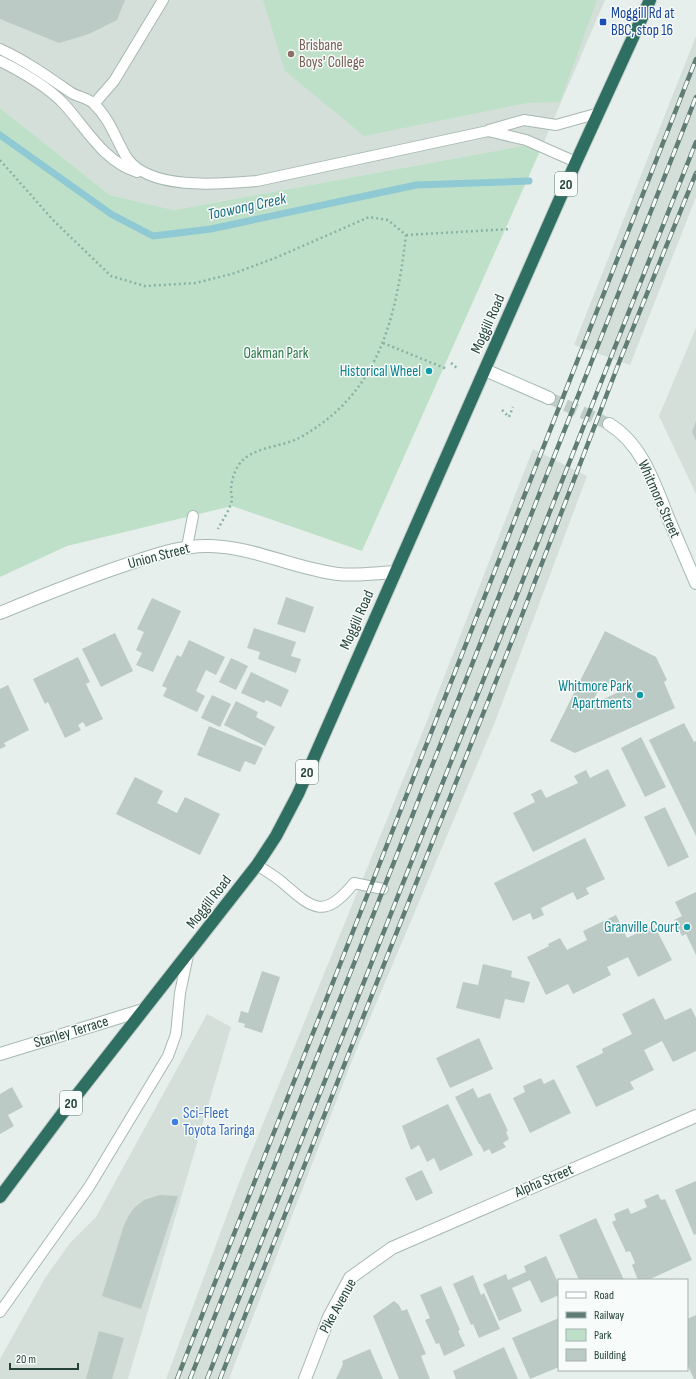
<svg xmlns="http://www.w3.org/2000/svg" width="696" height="1379" font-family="'Sofia Sans Condensed',sans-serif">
<rect width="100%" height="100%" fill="#e6efeb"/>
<path fill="#d4dfda" d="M0,0H605L544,142L174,210L110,195L0,108Z
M696,36V197L630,365L574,345Z
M696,328V494L659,416Z
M533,449L587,476L495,722L353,1058L229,1379H166L240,1180L425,726Z
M207,1014L231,1027L128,1379H0V1359L45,1278L70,1243L96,1217Z"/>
<path fill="#bfe0c8" d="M263,0H597L560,102L527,103L364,136L285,71Z
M0,108L110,195L174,210L544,142L362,551L232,506L67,546L0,577Z"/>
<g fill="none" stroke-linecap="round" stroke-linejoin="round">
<path stroke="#8ec9d4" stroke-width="7" d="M0,135L111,214L153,236L211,229L416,185L529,181"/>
</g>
<path fill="#bbcac4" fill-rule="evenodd" d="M0,0H125L117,20L89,34L59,43L0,19Z
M696,421V441L692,432Z
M286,597L314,607L305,633L277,624Z
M152,598L181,611L153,672L136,665L142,653L136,650L144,632L137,629Z
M254,628L296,642L291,656L301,659L296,673L258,659L260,652L247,648Z
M605,631L656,657L667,680L664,682L675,708L575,753L550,741ZM603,681L623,690L595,703L593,701Z
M115,633L133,671L101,687L82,649Z
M189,640L225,657L216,675L206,670L196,691L205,696L197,712L163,696L167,688L162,686L177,655L181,657Z
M78,657L90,682L86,684L103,719L86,727L83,722L78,725L81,730L65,738L48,702L45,704L33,679Z
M231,658L248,666L236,690L219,682Z
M251,672L289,690L281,707L266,700L264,703L241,693Z
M8,685L29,730L4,743L6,746L0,749V689Z
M212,695L231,704L220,727L201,718Z
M236,701L258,712L256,717L275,727L265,746L224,725Z
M684,723L694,742L696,741V836L649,740Z
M209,726L263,748L255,765L245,761L240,772L197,755Z
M641,737L666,787L645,797L621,748Z
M608,769L626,806L533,852L513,813L535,802L531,794L541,789L546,798L578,783L574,776L586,770L590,778Z
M135,777L163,791L157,803L177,813L185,797L220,814L200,855L116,814Z
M665,807L689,857L668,867L644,817Z
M585,838L605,879L586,888L589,894L577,900L573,892L541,908L544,915L533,920L530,913L513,921L494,883Z
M696,892V955L686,934L682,936L674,920L682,916L675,902Z
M616,915L627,938L654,925L672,960L638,977L628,957L607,967L611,975L573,994L568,984L546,995L527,957L549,946L548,944L560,938L567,950L587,940L583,931Z
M483,964L512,971L511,977L530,982L524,1003L505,999L500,1019L456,1008L463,982L478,985Z
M262,971L280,977L262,1033L244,1027L245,1024L238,1022L241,1011L248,1013Z
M654,998L665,1020L691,1008L696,1018V1051L673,1062L662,1041L644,1050L654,1070L630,1082L634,1089L596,1107L576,1066L603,1053L602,1049L632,1034L622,1014Z
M479,1038L493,1069L450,1088L436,1058Z
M541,1078L544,1084L554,1079L571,1113L530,1133L513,1098L525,1092L523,1086Z
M12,1087L23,1107L8,1115L14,1126L0,1134V1094Z
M473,1088L478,1098L490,1093L508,1131L506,1132L509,1139L503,1143L506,1147L492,1154L489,1149L484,1152L480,1144H479L455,1097Z
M448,1104L473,1155L440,1171L434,1158L427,1162L419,1145L411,1150L402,1126Z
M422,1170L433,1193L416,1201L405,1178Z
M696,1181V1234L694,1235L675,1190Z
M658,1194L661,1200L665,1199L692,1260L648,1280H638L632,1265L635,1263L630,1251L626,1252L612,1222L616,1220L614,1214L628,1208L631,1214L647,1207L644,1200Z
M160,1195L178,1196L141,1309L102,1296L124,1225L129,1215L135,1207L144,1200Z
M596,1218L624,1280H579L559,1235Z
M546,1256L559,1285V1295L541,1303L530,1280L512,1288L522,1311L499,1321L483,1284L506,1274L508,1280L526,1272L524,1266Z
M473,1275L481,1295L484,1293L500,1329L479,1338L473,1324L471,1325L453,1284Z
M441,1286L460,1330L458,1331L465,1346L444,1356L439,1343L436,1344L425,1320L430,1318L420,1295Z
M394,1301L399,1305L402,1311L407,1309L426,1354L421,1356L430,1379H399L373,1316Z
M696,1315V1379H694L687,1364V1319Z
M559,1318V1367L530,1379L512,1338Z
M99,1331L124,1338L112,1379H86Z
M504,1347L518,1379H456L453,1371Z
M370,1349L383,1379H336L343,1364L342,1361Z"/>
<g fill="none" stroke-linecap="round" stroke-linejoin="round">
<path stroke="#bfccc8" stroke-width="12" stroke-dasharray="12 6" stroke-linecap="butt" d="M549,398L609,424"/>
<defs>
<path id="lane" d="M0,49C26,61 47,76 70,92C77,97 87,97 94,104C110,119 116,140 127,158C150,191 221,184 257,181L488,131L526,140L576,162
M0,61C22,72 47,86 64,104C86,128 103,161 137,172
M94,104L114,81L163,0
M489,130L524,120L556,125L599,113
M187,547L193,516
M257,865C266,871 275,876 283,883C313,909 324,920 354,883L383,889
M0,1312L89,1187L168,1056L176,1034L180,993L188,955"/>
<path id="street" d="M0,613C41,596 83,579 125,565C152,556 181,545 210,546C254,547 295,569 338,574C357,576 376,573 395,572
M0,1054L143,1010
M305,1379L329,1317L350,1278L392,1248L696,1116"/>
<path id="secondary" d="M485,370L549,398
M609,424C641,443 654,482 667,515C677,538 686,560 696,583"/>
<path id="highway" d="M0,1197L62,1114L257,865L276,836L298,794L576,162L650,0"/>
</defs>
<use href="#lane" stroke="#a8b8b2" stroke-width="12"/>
<use href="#street" stroke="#a8b8b2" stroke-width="14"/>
<use href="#secondary" stroke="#a4bbb3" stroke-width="14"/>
<use href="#highway" stroke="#c2cac8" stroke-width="14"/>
<path stroke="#86b3a5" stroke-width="2.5" stroke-dasharray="2 3" stroke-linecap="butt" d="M0,160L53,220L111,276L145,286L196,283L235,273L275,258L369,217L388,220L406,235C396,319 379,394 299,438C282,447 258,446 243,460C236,466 231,480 231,490C231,493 232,496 232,499C231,508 222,521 218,529
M406,235L511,229
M383,343L447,369
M451,363L457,368
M502,410L509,417L513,407"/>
<use href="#lane" stroke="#fff" stroke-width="10"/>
<use href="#street" stroke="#fff" stroke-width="12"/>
<use href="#secondary" stroke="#fff" stroke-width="12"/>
<use href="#highway" stroke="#2f6f62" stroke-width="12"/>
<defs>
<path id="rail" d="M177,1379L696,59
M190,1379L696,97
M207,1379L696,142
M220,1379L519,623L620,360L696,173"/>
</defs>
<use href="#rail" stroke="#5f7d75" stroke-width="4.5"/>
<use href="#rail" stroke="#f7fbf9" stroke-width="3" stroke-dasharray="9" stroke-linecap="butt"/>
</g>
<rect fill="#1a4fb4" stroke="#f7fbf9" stroke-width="1.5" x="599" y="18" width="8" height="8" rx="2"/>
<circle fill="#8d6e63" stroke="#f7fbf9" stroke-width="1.5" cx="291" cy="54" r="4"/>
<g fill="#0f9aa8" stroke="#f7fbf9" stroke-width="1.5">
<circle cx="429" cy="371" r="4"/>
<circle cx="640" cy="695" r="4"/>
<circle cx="687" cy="927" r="4"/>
</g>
<circle fill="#3f7fe0" stroke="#f7fbf9" stroke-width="1.5" cx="175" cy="1122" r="4"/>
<g text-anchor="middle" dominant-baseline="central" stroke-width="3" stroke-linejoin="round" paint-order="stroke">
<g fill="#f7fbf9" stroke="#637a73" stroke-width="1">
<rect x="555" y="172" width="22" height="24" rx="3"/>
<rect x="296" y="760" width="22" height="24" rx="3"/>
<rect x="60" y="1091" width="22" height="24" rx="3"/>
</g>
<g font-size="14" font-weight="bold" fill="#24423a">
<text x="566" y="184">20</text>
<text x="307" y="772">20</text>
<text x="71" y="1103">20</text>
</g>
<g font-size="15" fill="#164399" stroke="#f7fbf9" text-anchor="start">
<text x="611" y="13">Moggill Rd at<tspan x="611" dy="17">BBC, stop 16</tspan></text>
</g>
<g font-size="15" fill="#785e54" stroke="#f7fbf9" text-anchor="start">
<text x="299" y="45">Brisbane<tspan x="299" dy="17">Boys' College</tspan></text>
</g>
<g font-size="15" fill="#24423a" stroke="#f7fbf9">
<text transform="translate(488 324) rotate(-66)">Moggill Road</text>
<text transform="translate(659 499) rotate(66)">Whitmore Street</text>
<text transform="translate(159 556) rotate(-15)">Union Street</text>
<text transform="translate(357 620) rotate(-66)">Moggill Road</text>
<text transform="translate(209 902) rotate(-52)">Moggill Road</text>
<text transform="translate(71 1032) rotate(-17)">Stanley Terrace</text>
<text transform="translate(544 1181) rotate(-23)">Alpha Street</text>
<text transform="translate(338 1306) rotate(-61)">Pike Avenue</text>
</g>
<g font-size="15" fill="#2d7a4b" stroke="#f7fbf9">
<text x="276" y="353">Oakman Park</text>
</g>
<g font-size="15" fill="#0d838f" stroke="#f7fbf9" text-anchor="end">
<text x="421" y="371">Historical Wheel</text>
<text x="632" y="686">Whitmore Park<tspan x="632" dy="17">Apartments</tspan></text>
<text x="679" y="927">Granville Court</text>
</g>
<g font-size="15" fill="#366cbe" stroke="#f7fbf9" text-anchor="start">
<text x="183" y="1113">Sci-Fleet<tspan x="183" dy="17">Toyota Taringa</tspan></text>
</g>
<g font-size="16" font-style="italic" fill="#1c6f80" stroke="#f7fbf9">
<text transform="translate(247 207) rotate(-12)">Toowong Creek</text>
</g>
</g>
<rect x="558" y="1279" width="130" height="92" fill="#f7fbf9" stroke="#a3b1ad"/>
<rect x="566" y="1292" width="20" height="6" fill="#ffffff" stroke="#a3b1ad"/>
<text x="594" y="1299" font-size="12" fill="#24423a">Road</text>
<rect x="566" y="1312" width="20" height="6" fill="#5f7d75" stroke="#a3b1ad"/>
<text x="594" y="1319" font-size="12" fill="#24423a">Railway</text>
<rect x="566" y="1329" width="20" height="12" fill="#bfe0c8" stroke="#a3b1ad"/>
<text x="594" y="1339" font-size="12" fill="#24423a">Park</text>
<rect x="566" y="1349" width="20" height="12" fill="#bbcac4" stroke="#a3b1ad"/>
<text x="594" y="1359" font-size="12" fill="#24423a">Building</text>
<path d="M10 1363v6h68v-6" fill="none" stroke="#24423a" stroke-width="2"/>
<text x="16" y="1363" font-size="12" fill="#24423a" stroke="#f7fbf9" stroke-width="3" paint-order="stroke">20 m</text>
</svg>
